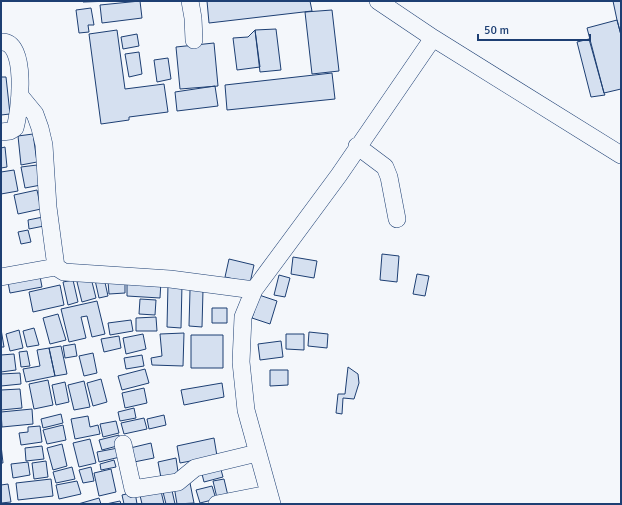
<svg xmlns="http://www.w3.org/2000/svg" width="622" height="505" font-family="Signika,sans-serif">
<rect width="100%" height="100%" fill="#f4f7fb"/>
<path fill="#d5e0f0" stroke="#1d3f73" d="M83,1H113L83,2Z
M140,1L142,18L102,23L100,5Z
M207,1H310L312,11L209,23Z
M613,1H621V35L617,20Z
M91,8L94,25H88L89,32L79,33L76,10Z
M332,10L339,71L312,74L305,12Z
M617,20L621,35V89L604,93L587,28Z
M276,29L281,70L260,72L255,30Z
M117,30L125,89L164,84L168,112L129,117V120L101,124L89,34Z
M255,30L260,67L237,70L233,38L248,37Z
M137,34L139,46L123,49L121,37Z
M589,39L604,93L605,95L591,97L577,42Z
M214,43L218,86L180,89L176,47Z
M139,52L142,74L129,77L125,54Z
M168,58L171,79L157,82L154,60Z
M332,73L335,99L227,110L225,85Z
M1,77H6L10,114L1,115Z
M215,86L218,106L177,111L175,92Z
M33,134L37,162L21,165L18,136Z
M5,147L7,167L1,168V148Z
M37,165L41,185L25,188L21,167Z
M14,170L18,191L1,194V172Z
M37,190L41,209L18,214L14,195Z
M43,217L44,226L29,229L28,220Z
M28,230L31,242L21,244L18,232Z
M382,254L399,256L397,282L380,280Z
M293,257L317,261L314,278L291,274Z
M229,259L254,265L250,283L225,277Z
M39,271L42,287L10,293L7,277Z
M417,274L429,276L425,296L413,294Z
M279,275L290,278L285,297L274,295Z
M91,278L96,298L82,302L77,282Z
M104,278L108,296L99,298L95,280Z
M127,279L161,281L160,298L127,296Z
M73,280L78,302L68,305L63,282Z
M125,280V293L109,294L108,281Z
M168,284H182L181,328L167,327Z
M60,285L64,305L33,312L29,292Z
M190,290H203L202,327L189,326Z
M259,295L277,301L270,324L252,318Z
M140,299L156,300L155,315L139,314Z
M97,301L105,334L92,337L87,316L81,317L86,338L69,342L61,309Z
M212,308H227V323H212Z
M58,314L66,340L50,344L43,318Z
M156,317L157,331H136V318Z
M131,320L133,331L110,335L108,323Z
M34,328L39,345L27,347L23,331Z
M1,329L4,347H1Z
M19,330L23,348L10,351L6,334Z
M309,332L328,334L327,348L308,346Z
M184,333L183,366L152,365L151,358L162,356L160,334Z
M143,334L146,349L126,354L123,338Z
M286,334H304V350L286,349Z
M191,335H223V368H191Z
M119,336L121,348L104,352L101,339Z
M281,341L283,357L260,360L258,344Z
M75,344L77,356L65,358L63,346Z
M61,346L67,374L55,376L49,348Z
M49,348L55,376L26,382L23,369L40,366L37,350Z
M27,351L30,366L21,367L19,352Z
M93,353L97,373L84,376L79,356Z
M14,354L16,370L1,372V355Z
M142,355L144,366L126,369L124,358Z
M348,367L358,374L359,383L354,399L343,398L342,414L336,413L338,394H345Z
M145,369L149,383L122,390L118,376Z
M270,370H288V385L270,386Z
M20,373L21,384L1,386V374Z
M101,379L107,402L93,406L87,383Z
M48,380L53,405L34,409L29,384Z
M84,381L90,407L74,410L68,385Z
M65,382L69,402L56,405L52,385Z
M222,383L224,397L184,405L181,390Z
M144,388L147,403L125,408L122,393Z
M20,389L22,408L1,410V390Z
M134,408L136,418L120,421L118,412Z
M32,409L33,424L2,427L1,412Z
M61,414L63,423L43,428L41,419Z
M164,415L166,425L149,429L147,419Z
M88,416L90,427L98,425L100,434L75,439L71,419Z
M144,418L147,429L124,434L121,423Z
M116,421L119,433L103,437L100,424Z
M63,425L66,440L47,444L43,430Z
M40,426L42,442L21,445L19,433L28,432V427Z
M119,435L121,445L102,450L99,440Z
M214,438L217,456L180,463L177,446Z
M90,439L96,463L79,467L73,443Z
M151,443L154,458L129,463L126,449Z
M62,444L67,466L53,470L47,448Z
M1,445L3,463H1Z
M42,446L44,459L26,461L25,448Z
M118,448L120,457L99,462L97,452Z
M176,458L179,479L162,483L158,462Z
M114,460L116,467L101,470L100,464Z
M46,461L48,477L34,479L32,463Z
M28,462L30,475L13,478L11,464Z
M220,466L223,477L204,482L201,470Z
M72,467L75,479L56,483L53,472Z
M91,467L94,481L83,483L79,470Z
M111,469L116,492L99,496L94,473Z
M51,479L53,496L18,500L16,483Z
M224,479L228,496L217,498L213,481Z
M77,481L81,494L59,499L56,485Z
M190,483L194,503L177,504L174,486Z
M8,484L11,502L1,503V485Z
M171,486L175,504H166L162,488Z
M212,486L216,499L200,503L196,490Z
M160,487L164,504H142L139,491Z
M135,492L137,504H124L122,495Z
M99,498L101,504H78Z
M120,501L121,504H106Z"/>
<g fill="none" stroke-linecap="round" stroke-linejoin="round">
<defs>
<path id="minor" d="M190,1L193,18L194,40
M378,1L433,38L621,155
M1,42C28,40 20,111 15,128L10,131L1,132
M21,97L35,114L40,128L44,145L48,207L56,267L64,272L170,279L254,290
M357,146L385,167L389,177L397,219
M1,277L56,267
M123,444L133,489L178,482L195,468L257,453
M217,504L269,494
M272,504L246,410L241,362L243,317L254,290L339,175L433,38"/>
</defs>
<use href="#minor" stroke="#1d3f73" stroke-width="18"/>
<use href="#minor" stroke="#f4f7fb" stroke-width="17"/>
</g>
<rect width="622" height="505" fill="none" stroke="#1d3f73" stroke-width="4"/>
<path d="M478 34v6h112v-6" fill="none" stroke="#1d3f73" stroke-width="2"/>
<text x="484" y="34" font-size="12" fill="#1d3f73" stroke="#f4f7fb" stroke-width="3" paint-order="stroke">50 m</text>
</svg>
